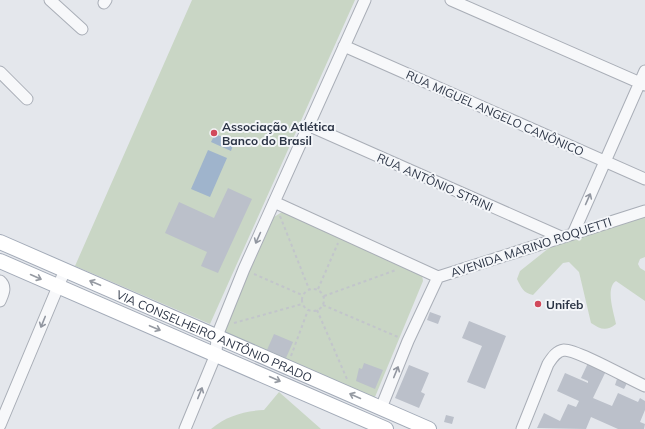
<svg xmlns="http://www.w3.org/2000/svg" width="645" height="429" font-family="Mulish,sans-serif">
<rect width="100%" height="100%" fill="#e4e7ec"/>
<path fill="#c9d6c5" d="M192,0H355L210,324L75,266Z
M282,212L422,275L423,281L375,397L372,398L225,333V326L274,217Z
M645,216V257L640,259L638,264L640,268L645,271V301L616,281C605,288 614,313 616,324C606,332 600,329 591,323L579,272L569,262L563,263L533,295C523,293 521,287 517,279L520,271L554,244Z
M279,392L321,429H211C226,416 244,411 264,410Z"/>
<path fill="#9fb4cc" d="M215,134L234,142L231,151L211,142Z
M208,150L227,158L210,197L191,189Z"/>
<path fill="#bbc0ca" d="M228,188L252,199L218,273L201,266L207,252L165,233L179,202L214,218Z
M430,312L441,316L438,324L427,320Z
M469,321L506,336L485,389L467,382L482,346L462,338Z
M274,334L293,342L286,358L267,350Z
M364,363L383,370L375,389L356,381L359,368L362,369Z
M588,363L606,371L593,398L612,406L618,393L638,402L640,398L645,401V410L640,422L645,424L644,429H618L591,417L586,429L537,428L544,413L560,421L568,404L576,407L579,401L557,391L565,373L588,383V381L581,378Z
M409,365L429,373L421,392L425,394L419,408L395,398Z
M617,379L627,383L624,389L615,385Z
M446,415L454,417L452,424L444,422Z"/>
<g fill="none" stroke-linecap="round" stroke-linejoin="round">
<defs>
<path id="minor" d="M50,0L82,29
M451,0L645,85
M104,3L106,0
M344,46L645,179
M0,72L27,99
M310,126L561,237
M274,202L438,277
M573,234L645,71
M0,281C7,287 3,294 0,301
M381,408L408,341L438,277L645,211
M0,425L65,270
M185,429L216,354L217,336L244,269L365,0
M522,429L548,364C552,358 556,351 564,350C578,350 629,379 645,386"/>
<g id="major">
<path id="s1" d="M0,242L429,429"/>
<path d="M0,261L386,429"/>
</g>
</defs>
<use href="#minor" stroke="#a9aeb7" stroke-width="13"/>
<use href="#major" stroke="#a3abb8" stroke-width="16"/>
<path stroke="#c2c5cb" stroke-width="2" stroke-dasharray="3 3" stroke-linecap="butt" d="M280,216L309,289
M254,274L302,295
M302 300a11 11 0 1 1 22 0a11 11 0 1 1-22 0Z
M318,289L338,243
M324,296L396,270
M323,305L398,337
M317,310L347,379
M234,323L302,304
M291,356L308,310"/>
<use href="#minor" stroke="#f7f8fa" stroke-width="11"/>
<use href="#major" stroke="#fff" stroke-width="14"/>
</g>
<defs><path id="oneway-shaft" d="M-6 0H5M1.5-3L5.5 0L1.5 3" fill="none" stroke-width="1.6" stroke-linecap="round" stroke-linejoin="round"/></defs>
<g stroke="#9196a0">
<use href="#oneway-shaft" transform="translate(588 199) rotate(-66)"/>
<use href="#oneway-shaft" transform="translate(258 238) rotate(114)"/>
<use href="#oneway-shaft" transform="translate(43 322) rotate(112)"/>
<use href="#oneway-shaft" transform="translate(396 372) rotate(-68)"/>
<use href="#oneway-shaft" transform="translate(200 393) rotate(-68)"/>
</g>
<g stroke="#959aa2">
<use href="#oneway-shaft" transform="translate(36 277) rotate(24)"/>
<use href="#oneway-shaft" transform="translate(95 283) rotate(-157)"/>
<use href="#oneway-shaft" transform="translate(155 328) rotate(23)"/>
<use href="#oneway-shaft" transform="translate(275 379) rotate(24)"/>
<use href="#oneway-shaft" transform="translate(355 396) rotate(-156)"/>
</g>
<g fill="#d1495b" stroke="#f4f6f9" stroke-width="1.5">
<circle cx="214" cy="133" r="4"/>
<circle cx="538" cy="304" r="4"/>
</g>
<g text-anchor="middle" dominant-baseline="central" stroke-width="4" stroke-linejoin="round" paint-order="stroke">
<g font-size="12" fill="#2b3445" stroke="#f4f6f9">
<text transform="translate(495 113) rotate(24)">RUA MIGUEL ANGELO CANÔNICO</text>
<text transform="translate(435 182) rotate(24)">RUA ANTÔNIO STRINI</text>
<text transform="translate(531 247) rotate(-18)">AVENIDA MARINO ROQUETTI</text>
<text stroke="none"><textPath href="#s1" startOffset="234">VIA CONSELHEIRO ANTÔNIO PRADO</textPath></text>
</g>
<g font-size="12" font-weight="bold" fill="#2b3445" stroke="#f4f6f9" text-anchor="start">
<text x="222" y="126">Associação Atlética<tspan x="222" dy="14">Banco do Brasil</tspan></text>
<text x="546" y="304">Unifeb</text>
</g>
</g>
</svg>
